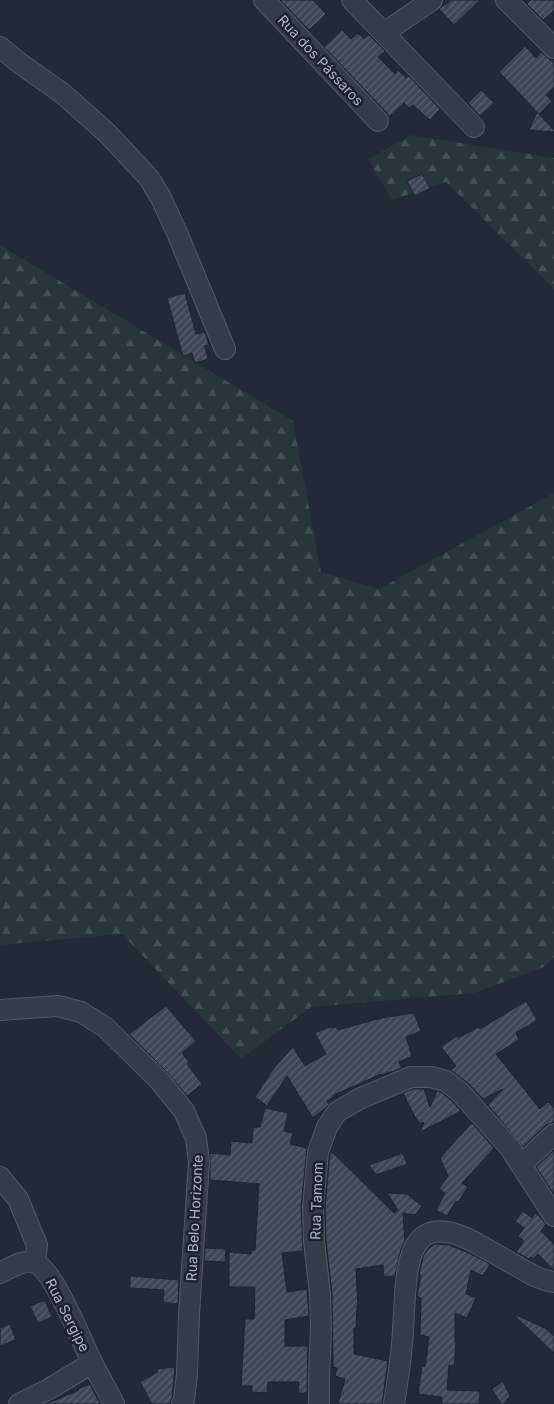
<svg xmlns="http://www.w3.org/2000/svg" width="554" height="1404" font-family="Inter,sans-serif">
<defs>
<pattern id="forest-firs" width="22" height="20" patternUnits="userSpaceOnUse" patternTransform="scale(1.25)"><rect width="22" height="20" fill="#263639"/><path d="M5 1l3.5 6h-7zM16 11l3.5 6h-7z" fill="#435154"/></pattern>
<pattern id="building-hatch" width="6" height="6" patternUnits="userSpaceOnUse" patternTransform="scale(1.25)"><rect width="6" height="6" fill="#3f4757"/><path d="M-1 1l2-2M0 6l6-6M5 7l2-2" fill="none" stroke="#585f6e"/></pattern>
</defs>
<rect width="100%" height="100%" fill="#232937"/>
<path fill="url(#forest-firs)" d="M411,135L554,158V297V289L446,182L392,200L368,159Z
M0,245L293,421L321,572L379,589L554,493V957L544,967L474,993L311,1007L241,1059L122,934L0,945Z"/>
<path fill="url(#building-hatch)" stroke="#1e232f" d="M280,0H313L326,14L309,30Z
M452,0H480L454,25L439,9Z
M531,0H554V10L543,20L527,4Z
M342,30L351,39L358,33L364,39L369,35L385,51L378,57L395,74L398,70L406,78L409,76L440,109L430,120L413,105L409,108L404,103L389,117L387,113L324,47Z
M525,46L536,58L541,52L554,63V87L546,95L552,101L539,114L499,72Z
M481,90L494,103L480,116L468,103Z
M537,112L554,130V132L529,130Z
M422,174L430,188L415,196L407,181Z
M185,293L196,334L205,332L209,345L205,346L208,359L195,363L192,353L183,356L167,298Z
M526,1001L537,1020L516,1033L519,1040L496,1054L540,1109L548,1102L554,1108V1122L546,1125L523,1147L488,1105L503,1089L483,1099L469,1084L451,1070L456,1066L441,1047L457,1036L459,1038L478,1027L480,1029Z
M166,1006L196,1041L182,1053L189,1062L187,1064L202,1084L187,1096L167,1072L129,1034Z
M414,1013L421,1031L406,1037L412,1056L399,1062L402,1068L382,1075L381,1074L334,1095L335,1096L327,1101L329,1104L325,1108L313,1118L287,1076L267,1106L255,1097L274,1068L293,1047L305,1066L326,1054L315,1033L326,1028L336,1027L338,1030L381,1018Z
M413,1089H424L430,1107L437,1091L441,1092L453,1102L461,1111L420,1132L424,1123L423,1122L420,1124L417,1119H416L403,1093Z
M265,1108L288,1113L284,1131L293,1133L290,1144L307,1148L301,1207L303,1251L282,1253L287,1292L307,1289L309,1316L285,1320V1346H308L307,1393H298L299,1382H268L267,1393L252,1392V1386H241L245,1319H254L255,1287H229V1252L251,1254V1250H255L259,1184L210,1180V1153L230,1155L231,1141L252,1143L253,1127H260Z
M472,1123L494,1148L462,1183L468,1187L458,1202L456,1201L447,1216L436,1210L445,1193L439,1189L448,1176L440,1158Z
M554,1150V1194L536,1167Z
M330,1153H333L394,1213L398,1210L387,1193L407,1194L422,1206L415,1215L403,1213L405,1242L401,1249L395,1276L384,1277L383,1265L356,1269L358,1306H357L356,1328H354V1354L388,1361L382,1404H338L345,1379L335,1376L337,1368L333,1367L332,1294L326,1240L325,1208Z
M403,1153L407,1164L376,1175L369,1165Z
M523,1211L532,1218L535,1213L540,1217L546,1224L541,1231L554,1244V1270L538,1254L533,1259L531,1257L529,1259L516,1252L524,1241L518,1236L524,1228L515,1221Z
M436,1244L449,1245L471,1254L490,1264L483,1276L471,1270L466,1294L476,1298L467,1318L455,1313V1342H456L454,1366L449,1365L447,1390L480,1391L479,1404H442V1397L418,1394L422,1366L425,1367L429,1337L420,1335L421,1298L417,1296L421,1275H419L423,1257L429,1248Z
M205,1248L226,1249L225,1262L204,1261Z
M130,1276L179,1280L178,1304L163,1302L164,1290L130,1288Z
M45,1300L52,1317L38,1323L30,1306Z
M516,1315L545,1328L554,1336V1353L515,1316Z
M10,1324L16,1340L0,1346V1328Z
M175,1367L172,1397L170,1404H152L140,1382L158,1372L157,1369Z
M503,1381L510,1396L503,1404H501L492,1389Z
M90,1384L100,1404H46L79,1390L78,1389Z"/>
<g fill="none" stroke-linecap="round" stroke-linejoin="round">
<defs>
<path id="minor" d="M264,0L378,121
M352,0L474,127
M506,0L554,48
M384,33L432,0
M0,47L18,62L62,93L107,133L149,178L161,198L178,235L225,349
M0,1010L58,1006L81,1012L105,1027L159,1080L184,1111L196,1138L199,1162L189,1314L187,1374L184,1400L182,1404
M521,1165L554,1134
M0,1177L18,1199L37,1245L35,1263
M0,1273C10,1268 25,1258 36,1263C54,1272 81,1339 91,1360C98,1375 107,1389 114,1404
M19,1404L49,1389L92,1363
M319,1404V1377L321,1328L320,1294L314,1241L313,1208L318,1152L327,1127L337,1112L359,1099L411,1077H431L446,1081L461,1093L510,1148L554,1216
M394,1404C398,1379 402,1354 403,1329C407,1280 400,1202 476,1243C488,1250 501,1257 513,1264C526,1271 538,1280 554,1282"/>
</defs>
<use href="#minor" stroke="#545966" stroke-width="22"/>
<use href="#minor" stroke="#363c48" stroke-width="20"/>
</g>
<g text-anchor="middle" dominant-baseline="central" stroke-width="5" stroke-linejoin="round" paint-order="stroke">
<g font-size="14" fill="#b1b6c4" stroke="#1c212d">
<text transform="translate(321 60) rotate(47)">Rua dos Pássaros</text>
<text transform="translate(316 1201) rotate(-88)">Rua Tamom</text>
<text transform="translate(194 1218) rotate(-87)">Rua Belo Horizonte</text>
<text transform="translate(68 1315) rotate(63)">Rua Sergipe</text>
</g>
</g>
</svg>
